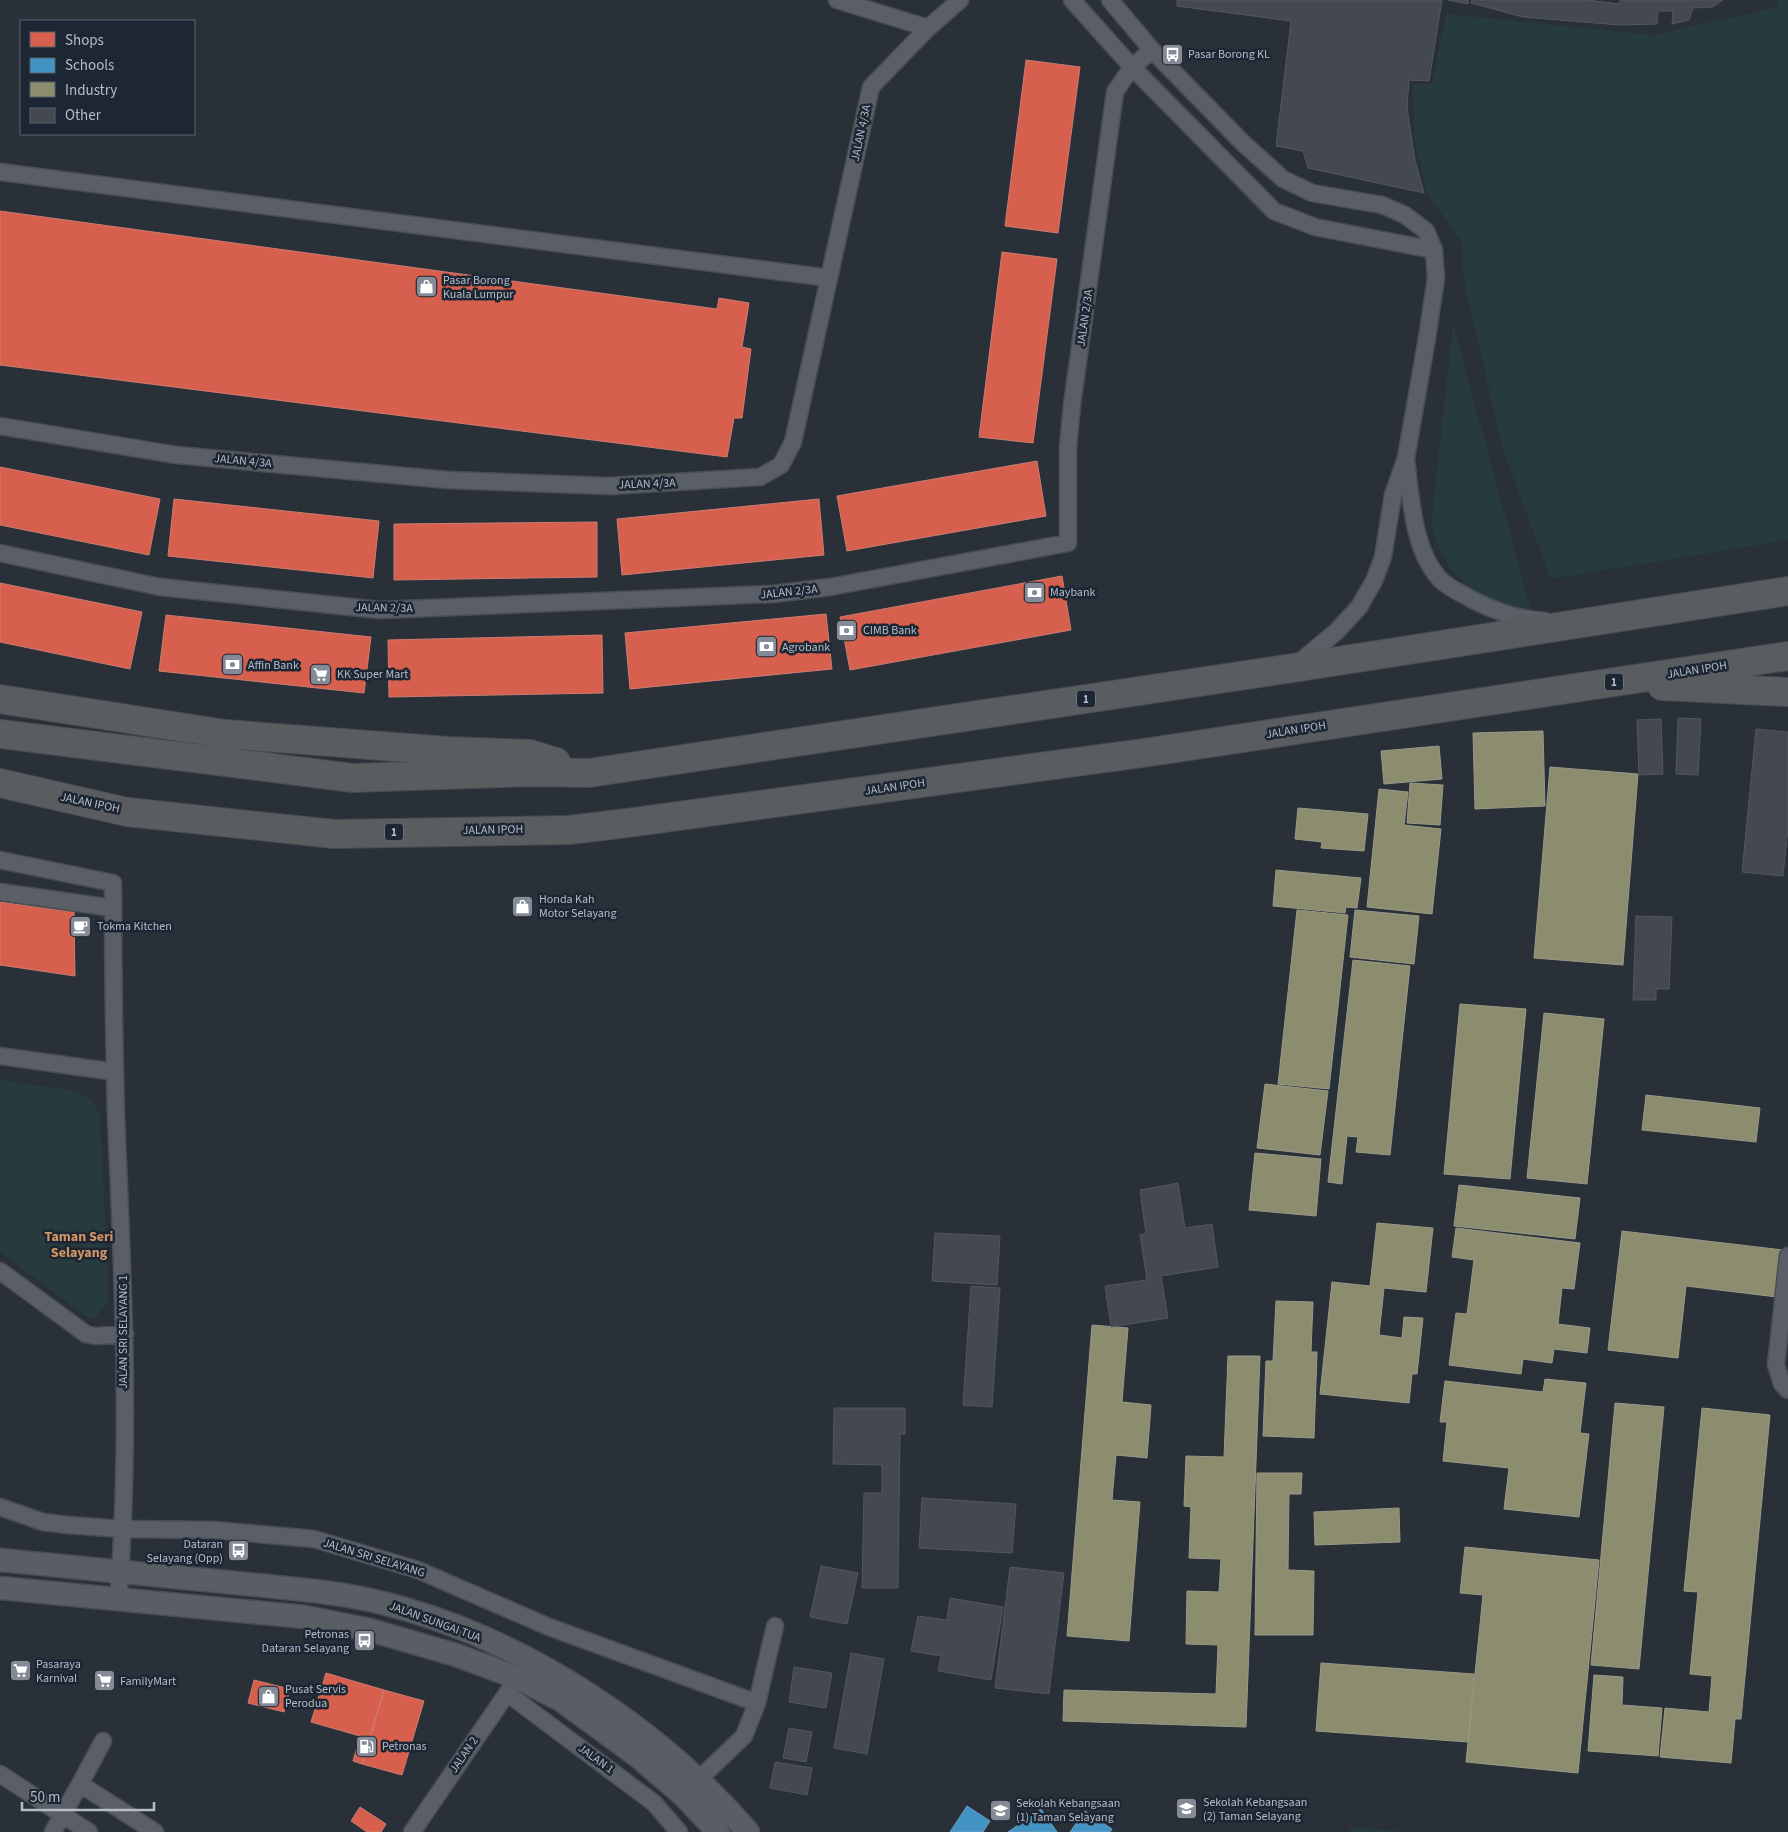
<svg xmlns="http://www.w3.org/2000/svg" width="1788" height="1832" font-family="'Source Sans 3',sans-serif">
<rect width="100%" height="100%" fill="#2a3038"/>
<path fill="#273a3e" d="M1778,0H1788V540L1551,579L1503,450L1464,281L1461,241L1428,195L1414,138L1413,84H1432L1446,14L1654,35L1779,7Z
M1453,325L1531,610C1475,597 1447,582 1431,525Z
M0,1080L76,1091L92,1101L100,1114L109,1302L94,1319L85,1316L0,1252Z
M1351,1827L1409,1832H1350Z"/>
<path fill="#d6604d" stroke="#cc7c72" d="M1026,60L1080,67L1058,233L1005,226Z
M0,211L717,309L719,298L749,303L742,347L751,349L742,418H734L727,457L0,365Z
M1002,252L1057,259L1033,443L979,437Z
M1037,461L1046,516L847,551L837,496Z
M0,467L160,499L149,555L0,525Z
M174,499L379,521L373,578L168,556Z
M819,499L824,555L622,575L617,519Z
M597,522V577L394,580V524Z
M1062,576L1071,630L850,670L840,617Z
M0,583L142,612L130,669L0,642Z
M826,614L832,669L630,689L625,633Z
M166,615L371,637L364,693L159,671Z
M602,635L603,693L389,697L388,640Z
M0,902L74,912L75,976L0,965Z
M326,1673L384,1690L362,1764L353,1761L360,1736L311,1722Z
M254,1680L290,1689L284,1712L248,1703Z
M384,1690L424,1701L402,1775L362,1764Z
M360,1807L386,1824L381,1832H367L351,1821Z"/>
<path fill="#4393c3" stroke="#659fc5" d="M967,1806L990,1821L983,1832H950Z
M1041,1809L1057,1832H1008Z
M1085,1811L1112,1829L1110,1832H1070Z"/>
<path fill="#8c8c6e" stroke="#989a89" d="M1543,731L1545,806L1475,809L1473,733Z
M1439,746L1442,779L1384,784L1381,751Z
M1550,767L1638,774L1623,965L1534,958Z
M1410,783L1443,785L1440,825L1407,823Z
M1379,789L1408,792L1404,825L1441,829L1432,914L1367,907Z
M1298,808L1368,814L1364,851L1321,848L1322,842L1295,839Z
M1276,870L1361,878L1357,908L1346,907L1345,913L1273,906Z
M1297,910L1348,915L1329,1089L1278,1084Z
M1355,910L1419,916L1414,964L1350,957Z
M1353,960L1410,966L1390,1155L1356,1152L1358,1137L1347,1136L1342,1184L1328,1182Z
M1460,1004L1526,1009L1510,1179L1444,1174Z
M1544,1013L1604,1019L1587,1184L1527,1178Z
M1265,1084L1328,1091L1320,1155L1257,1148Z
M1646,1095L1760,1108L1756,1142L1642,1130Z
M1255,1153L1321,1159L1316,1216L1249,1210Z
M1459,1185L1580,1198L1575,1239L1454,1226Z
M1377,1223L1433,1228L1426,1292L1384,1288L1379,1335L1402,1338L1404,1317L1423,1318L1417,1374H1412L1409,1403L1320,1394L1332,1282L1370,1286Z
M1456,1228L1580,1243L1574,1289L1562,1288L1558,1324L1590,1328L1587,1353L1554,1349L1552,1363L1523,1359L1521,1374L1449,1365L1456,1313L1467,1314L1474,1260L1452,1257Z
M1622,1231L1783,1250L1777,1297L1686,1286L1678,1358L1608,1350Z
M1276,1301L1313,1302L1311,1352H1317L1314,1438L1263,1436L1266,1361H1273Z
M1092,1325L1128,1328L1122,1402L1151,1405L1147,1458L1116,1455L1112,1500L1140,1502L1129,1641L1067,1636Z
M1228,1356H1260L1246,1727L1063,1721L1064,1690L1216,1694L1218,1645L1186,1644L1187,1591L1219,1592L1221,1559L1189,1558L1191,1507L1184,1506L1186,1456L1224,1457Z
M1545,1379L1586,1383L1580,1433L1589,1434L1579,1517L1504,1509L1509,1468L1443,1461L1447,1422H1440L1445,1381L1543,1392Z
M1615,1403L1664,1407L1639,1669L1591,1665Z
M1702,1408L1770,1415L1741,1719H1735L1731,1763L1660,1757L1665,1708L1709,1712L1712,1676L1690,1674L1698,1592L1684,1591Z
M1257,1473H1302L1301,1494H1289L1288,1570L1314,1571L1313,1635H1255Z
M1399,1508L1400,1542L1315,1545L1314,1512Z
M1465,1547L1599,1560L1578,1773L1466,1762L1483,1595L1460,1593Z
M1321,1663L1474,1674L1468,1742L1316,1731Z
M1594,1675L1623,1677L1622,1705L1662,1708L1658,1756L1588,1751Z"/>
<path fill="#444950" stroke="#52575f" d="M1177,0H1442L1429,81L1409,80L1407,108L1415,160L1424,193L1308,168L1303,151L1276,146L1291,21L1177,6Z
M1448,0H1468V4Z
M1472,0H1587L1620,4V0H1723L1713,7L1693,8L1689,20L1672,24L1673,11H1658L1657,24L1620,25L1523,17L1471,3Z
M1678,718L1701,719L1698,775L1676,774Z
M1661,719L1663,774L1639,775L1637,720Z
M1756,729L1788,732V829L1783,876L1742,872Z
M1636,916L1672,917L1669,989H1656V1000H1633Z
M1178,1183L1185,1228L1212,1224L1218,1267L1161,1276L1168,1318L1111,1327L1105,1286L1147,1280L1140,1235L1146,1234L1140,1190Z
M935,1233L1000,1236L997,1285L932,1281Z
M971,1286L1000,1288L992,1407L963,1405Z
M834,1408H905V1434H900L898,1588H862L864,1493H882V1465L833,1464Z
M922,1498L1016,1504L1012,1553L919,1548Z
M821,1566L858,1573L847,1624L810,1617Z
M1010,1567L1064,1573L1049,1694L995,1688Z
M950,1598L1003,1607L991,1680L938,1671L941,1656L911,1651L918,1616L947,1620Z
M851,1653L884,1659L867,1754L834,1748Z
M794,1667L832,1673L826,1708L789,1702Z
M789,1728L812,1732L806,1762L783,1758Z
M775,1762L812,1768L807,1795L770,1788Z"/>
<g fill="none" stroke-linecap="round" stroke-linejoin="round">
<defs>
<path id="street" d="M837,0L928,28
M1072,0L1132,67L1274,211L1315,227L1434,250
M1110,0L1152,50L1243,143L1283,179L1312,193L1382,205L1405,215L1426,231L1434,250L1436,278L1427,338L1406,458L1393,495L1383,557L1374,581L1359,607L1337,631L1296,665
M0,172L829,278
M0,426L177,455L448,480L609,486L760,477L781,465L793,442L871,87L928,28L960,0
M1406,460C1411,497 1413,555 1443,582C1451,589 1463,594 1473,600C1496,612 1518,619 1545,621
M0,553L160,587L380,610L773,594L830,587L1068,543V447L1072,405L1115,92L1132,67L1152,50
M0,860L113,883C113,961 114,1039 116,1117C123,1278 131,1440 118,1601
M0,892L113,908
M0,1056L115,1072
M1788,1256L1776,1365L1782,1384L1788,1390
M0,1271L86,1334L96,1336L125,1334
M0,1507L43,1522L68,1525L122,1529L214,1530L314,1539L418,1570L549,1627L757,1703
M507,1693L654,1803L679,1832
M0,1774L89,1832
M698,1780L744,1736L757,1703L775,1626
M80,1784L103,1741
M53,1832L80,1784L155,1832
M412,1832L512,1686"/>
<path id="secondary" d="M0,1560C75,1567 151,1575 226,1582C274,1587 323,1590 370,1600C512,1632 653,1722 748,1832
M0,1588L305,1617L370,1630L456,1655L518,1678L561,1700L640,1758L683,1795L718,1832"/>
<path id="highway" d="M1662,686L1788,692
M0,699L225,734L448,751L530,754L556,762
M0,734L353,778L531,772L589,773L1293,668L1788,591
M0,783L127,812L334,834L569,830L627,823L1143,753L1788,656"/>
</defs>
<use href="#street" stroke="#484c53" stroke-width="19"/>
<use href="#secondary" stroke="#484c53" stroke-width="25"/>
<use href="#highway" stroke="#474c53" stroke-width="30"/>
<use href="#street" stroke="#5a5e66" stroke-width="16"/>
<use href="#secondary" stroke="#595d64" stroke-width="22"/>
<use href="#highway" stroke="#5a5d60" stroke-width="28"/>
</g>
<defs>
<symbol id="bus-square" viewBox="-11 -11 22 22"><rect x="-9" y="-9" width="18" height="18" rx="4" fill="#848b96" stroke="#1d2633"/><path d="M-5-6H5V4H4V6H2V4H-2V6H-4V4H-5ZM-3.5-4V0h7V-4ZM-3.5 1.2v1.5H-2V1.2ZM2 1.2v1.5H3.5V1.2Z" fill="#fff"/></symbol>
<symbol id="shop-square" viewBox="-11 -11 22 22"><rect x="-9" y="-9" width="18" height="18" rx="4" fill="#848b96" stroke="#1d2633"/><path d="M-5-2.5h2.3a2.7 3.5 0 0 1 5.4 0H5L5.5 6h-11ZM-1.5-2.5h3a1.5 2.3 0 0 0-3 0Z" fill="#fff"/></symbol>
<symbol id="bank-square" viewBox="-11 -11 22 22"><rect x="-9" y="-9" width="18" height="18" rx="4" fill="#848b96" stroke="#1d2633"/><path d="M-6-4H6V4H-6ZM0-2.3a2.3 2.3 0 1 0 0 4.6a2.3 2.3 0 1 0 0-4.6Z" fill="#fff"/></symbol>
<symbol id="supermarket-square" viewBox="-11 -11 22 22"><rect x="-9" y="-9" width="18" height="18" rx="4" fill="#848b96" stroke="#1d2633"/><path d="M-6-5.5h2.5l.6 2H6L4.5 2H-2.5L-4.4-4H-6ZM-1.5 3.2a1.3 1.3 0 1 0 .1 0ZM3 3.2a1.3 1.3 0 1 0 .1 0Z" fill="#fff"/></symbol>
<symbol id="cafe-square" viewBox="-11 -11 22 22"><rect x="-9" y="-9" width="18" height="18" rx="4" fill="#848b96" stroke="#1d2633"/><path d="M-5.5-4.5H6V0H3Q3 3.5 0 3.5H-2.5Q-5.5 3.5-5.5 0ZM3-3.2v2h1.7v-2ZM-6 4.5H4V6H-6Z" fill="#fff"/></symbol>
<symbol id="fuel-square" viewBox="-11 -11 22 22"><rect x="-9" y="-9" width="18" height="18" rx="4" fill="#848b96" stroke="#1d2633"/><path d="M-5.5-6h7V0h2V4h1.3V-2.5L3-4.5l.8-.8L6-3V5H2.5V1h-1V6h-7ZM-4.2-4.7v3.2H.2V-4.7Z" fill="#fff"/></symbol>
<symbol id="school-square" viewBox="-11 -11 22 22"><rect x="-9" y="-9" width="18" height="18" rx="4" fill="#848b96" stroke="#1d2633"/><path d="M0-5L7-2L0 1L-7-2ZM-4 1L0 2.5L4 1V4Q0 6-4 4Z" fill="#fff"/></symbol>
</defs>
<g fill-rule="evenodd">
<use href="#bus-square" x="1160" y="42" width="25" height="25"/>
<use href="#shop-square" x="414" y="274" width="25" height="25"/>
<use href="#bank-square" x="1022" y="580" width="25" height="25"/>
<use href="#bank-square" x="834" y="618" width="25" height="25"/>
<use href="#bank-square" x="754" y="634" width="25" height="25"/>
<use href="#bank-square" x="220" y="652" width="25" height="25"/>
<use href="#supermarket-square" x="308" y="662" width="25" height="25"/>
<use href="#shop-square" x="510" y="894" width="25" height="25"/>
<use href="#cafe-square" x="68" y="914" width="25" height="25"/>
<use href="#bus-square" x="226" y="1538" width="25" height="25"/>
<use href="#bus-square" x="352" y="1628" width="25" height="25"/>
<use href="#supermarket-square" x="8" y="1658" width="25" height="25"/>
<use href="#supermarket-square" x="92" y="1668" width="25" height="25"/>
<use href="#shop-square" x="256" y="1684" width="25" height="25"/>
<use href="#fuel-square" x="354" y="1734" width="25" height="25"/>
<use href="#school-square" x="1174" y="1796" width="25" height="25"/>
<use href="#school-square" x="988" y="1798" width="25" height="25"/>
</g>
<g text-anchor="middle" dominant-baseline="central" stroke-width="5" stroke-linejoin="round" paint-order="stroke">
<g fill="#1d2633" stroke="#878f9c" stroke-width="1">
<rect x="1605" y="673.5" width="18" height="17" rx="4"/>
<rect x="1077" y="690.5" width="18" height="17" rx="4"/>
<rect x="385" y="823.5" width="18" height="17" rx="4"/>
</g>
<g font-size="11" font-weight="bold" fill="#b4bcc9">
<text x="1614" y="682">1</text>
<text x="1086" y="699">1</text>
<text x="394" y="832">1</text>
</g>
<g font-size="12" fill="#b4bcc9" stroke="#1d2633" text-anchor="start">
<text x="1188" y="54">Pasar Borong KL</text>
<text x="443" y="280">Pasar Borong<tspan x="443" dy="14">Kuala Lumpur</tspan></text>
<text x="1050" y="592">Maybank</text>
<text x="863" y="630">CIMB Bank</text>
<text x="782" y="647">Agrobank</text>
<text x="248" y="665">Affin Bank</text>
<text x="337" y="674">KK Super Mart</text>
<text x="539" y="899">Honda Kah<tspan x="539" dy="14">Motor Selayang</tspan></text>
<text x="97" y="926">Tokma Kitchen</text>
<text x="223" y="1544" text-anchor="end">Dataran<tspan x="223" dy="14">Selayang (Opp)</tspan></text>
<text x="349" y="1634" text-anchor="end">Petronas<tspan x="349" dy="14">Dataran Selayang</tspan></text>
<text x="36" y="1664">Pasaraya<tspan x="36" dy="14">Karnival</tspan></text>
<text x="120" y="1681">FamilyMart</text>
<text x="285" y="1689">Pusat Servis<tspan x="285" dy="14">Perodua</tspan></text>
<text x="382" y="1746">Petronas</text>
<text x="1203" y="1802">Sekolah Kebangsaan<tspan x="1203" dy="14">(2) Taman Selayang</tspan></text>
<text x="1016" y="1803">Sekolah Kebangsaan<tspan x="1016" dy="14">(1) Taman Selayang</tspan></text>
</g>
<g font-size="12" fill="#b4bcc9" stroke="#1d2633">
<text transform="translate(861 133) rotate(-78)">JALAN 4/3A</text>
<text transform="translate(1085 318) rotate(-82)">JALAN 2/3A</text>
<text transform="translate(243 461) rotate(5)">JALAN 4/3A</text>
<text transform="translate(647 484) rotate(-2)">JALAN 4/3A</text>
<text transform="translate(789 592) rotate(-6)">JALAN 2/3A</text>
<text transform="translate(384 608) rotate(1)">JALAN 2/3A</text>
<text transform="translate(1697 670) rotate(-9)">JALAN IPOH</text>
<text transform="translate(1296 730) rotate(-9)">JALAN IPOH</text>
<text transform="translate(895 787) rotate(-8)">JALAN IPOH</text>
<text transform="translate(90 803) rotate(12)">JALAN IPOH</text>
<text transform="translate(493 830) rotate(-1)">JALAN IPOH</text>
<text transform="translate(123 1332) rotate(-90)">JALAN SRI SELAYANG 1</text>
<text transform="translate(374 1558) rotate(17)">JALAN SRI SELAYANG</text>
<text transform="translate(435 1622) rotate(20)">JALAN SUNGAI TUA</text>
<text transform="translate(464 1755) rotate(-56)">JALAN 2</text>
<text transform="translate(596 1759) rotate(36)">JALAN 1</text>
</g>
<g font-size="14" font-weight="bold" fill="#d59563" stroke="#1d2633">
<text x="79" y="1237">Taman Seri<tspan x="79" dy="16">Selayang</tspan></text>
</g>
</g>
<rect x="20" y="20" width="175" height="115" fill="#1d2633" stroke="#59626f"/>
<rect x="30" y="32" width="25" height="15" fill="#d6604d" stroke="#59626f"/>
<text x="65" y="45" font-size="15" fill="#b4bcc9">Shops</text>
<rect x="30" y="58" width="25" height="15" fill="#4393c3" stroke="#59626f"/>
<text x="65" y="70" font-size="15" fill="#b4bcc9">Schools</text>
<rect x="30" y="82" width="25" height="15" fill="#8c8c6e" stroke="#59626f"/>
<text x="65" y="95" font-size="15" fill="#b4bcc9">Industry</text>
<rect x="30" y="108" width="25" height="15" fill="#444950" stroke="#59626f"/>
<text x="65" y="120" font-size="15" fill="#b4bcc9">Other</text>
<path d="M22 1802v8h132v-8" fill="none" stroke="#b4bcc9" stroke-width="2.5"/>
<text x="30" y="1802" font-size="15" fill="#b4bcc9" stroke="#1d2633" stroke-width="4" paint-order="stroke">50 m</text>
</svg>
